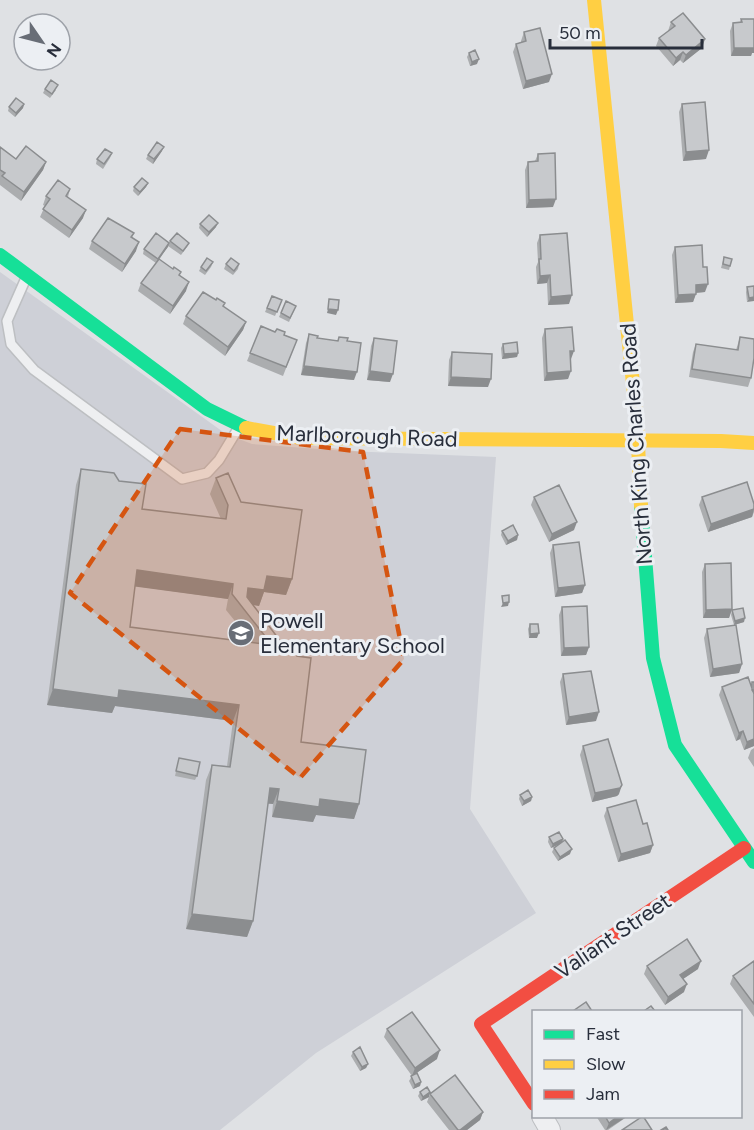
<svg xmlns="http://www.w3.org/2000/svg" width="754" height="1130" font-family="Figtree,sans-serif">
<rect width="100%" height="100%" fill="#dfe1e4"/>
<path fill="#ced0d7" d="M0,272L226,434L252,444L346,451L496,457L470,809L536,913L316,1053L220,1130H0Z"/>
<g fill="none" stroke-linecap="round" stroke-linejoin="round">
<defs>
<path id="lane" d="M26,278L7,321L11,344L34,370L182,479L207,473L219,460L239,427"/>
<path id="street" d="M542,1116L550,1130"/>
</defs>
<use href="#lane" stroke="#bdbfc2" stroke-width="12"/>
<use href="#street" stroke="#bdbfc2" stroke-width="22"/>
<use href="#lane" stroke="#eeeff1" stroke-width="9"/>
<use href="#street" stroke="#eeeff1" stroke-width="20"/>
<path stroke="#16e098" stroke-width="14" d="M0,255L207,409L246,428
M641,506L653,658L675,745L754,862"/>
<path stroke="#ffcf43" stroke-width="14" d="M594,0L637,423L641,506
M246,428L301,438L721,441L754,443"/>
<path stroke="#f24e42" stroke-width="14" d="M534,1104L481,1024L744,848"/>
</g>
<path fill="#abadaf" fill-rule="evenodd" d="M741,19L752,53L751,56H731L730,31L733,23L740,22Z
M671,22L702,48L683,63L680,60L673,66L656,46L659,38L668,31Z
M524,32L549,82L523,89L513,52L516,44L521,42V41Z
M469,53L477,64L470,66L467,57Z
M45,89L56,90L50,98L43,93Z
M24,104L23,108L15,117L8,111L9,107Z
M682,104L706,159L683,161L679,112Z
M0,147L16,159L46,162L43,170L21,201L0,185Z
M162,151L153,164L146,159L148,155Z
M112,153L110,158L103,169L96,164L97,159Z
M538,154L553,207L526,208L525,170L528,162L535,161Z
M148,183L146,187L138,196L133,191L134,187Z
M70,189L68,197L83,218L69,238L40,217L45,206L43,205L46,196Z
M200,224L216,227L207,237L199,228Z
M134,233L132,238L136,251L122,272L89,249L92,241Z
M540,235L569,304L548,305L547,283L537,284L536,267L538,262L537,243Z
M170,241L189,243L187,247L181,255L168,246L159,260L180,275L186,291L170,314L138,291L141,283L156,263L143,254L144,249L169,243Z
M675,247L705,292L696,293L693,302L675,303L672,255Z
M724,257L730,266L729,270L721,268Z
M213,262L211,267L205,275L199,271L201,267Z
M226,264H239L238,269L233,275L224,269Z
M754,286L747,302L746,292L747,287Z
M272,296L282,300L275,316L265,312Z
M286,301L296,306L289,322L279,317Z
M224,307L246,322L243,330L225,356L183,324L186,316Z
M261,326L297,340L283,376L247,361Z
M545,329L571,359L568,379L544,381L542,338Z
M309,334L317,338L338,341L339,337L347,341L354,380L301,375L306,343Z
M740,337L751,378L748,387L689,377L693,352L696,344L736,350Z
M374,338L390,382L367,380L371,346Z
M503,344L518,353L517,357L502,359L501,348Z
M452,352L488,387L448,386L449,360Z
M81,469L142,509L221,519L210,494L216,478L241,502L292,579L286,595L264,592L259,606L253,605L281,642L297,656L301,742L359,804L354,819L316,815L313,822L272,817L273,804H268L253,921L247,937L186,929L206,780L212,765L227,766L233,721L115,706L112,713L47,705L76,485ZM135,586L228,599L226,610L252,642L130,627Z
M534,497L574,530L549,542L531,505Z
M702,497L754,504V512L752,517L708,532L699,505Z
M502,531L518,535L517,540L506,545L501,535Z
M553,545L585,585L582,593L555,597L550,553Z
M705,564L732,609L729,618H703L702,572Z
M562,607L589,647L586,655L561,656L559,615Z
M732,610L744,622L734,625L731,615Z
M530,624L537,638H529L528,629Z
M707,629L742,664L739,673L710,677L704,638Z
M563,674L596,721L566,725L560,682Z
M752,682H754V746L744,750L740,739L736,741L719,695L722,687L751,685Z
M583,746L619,794L617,796L592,802L580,755Z
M754,748V767L748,758L751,750Z
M179,758L197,776L195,780L175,776Z
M520,795L532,797L531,801L522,806L519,799Z
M607,808L643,824L653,845L650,853L618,862L604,816Z
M549,837L563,839L562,842L570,854L558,861L552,852L554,848L559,844L551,848L548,842Z
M754,961V1017L730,984L733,976Z
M647,966L698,969L683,979L684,992L665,1005L644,974Z
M387,1029L437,1059L415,1074L421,1082L420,1086L413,1089L409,1081L412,1076L384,1037Z
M353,1052L368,1064L366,1068L360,1071L351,1056Z
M420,1092L429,1097L421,1101L418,1096Z
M430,1094L483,1112L480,1120L467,1130H449L427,1102Z
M596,1116H628L608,1130H605Z"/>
<path fill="#8b8d8f" d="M705,39L702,48L683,63L686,55Z
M754,45V53H752L751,56H731L734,48Z
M683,52L680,60L673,66L676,58Z
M479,59L477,64L470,66L472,62Z
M552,74L549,82L523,89L526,81Z
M24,104L23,108L15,117L16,113Z
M164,147L162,151L153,164L154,159Z
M709,150L706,159L683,161L686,152Z
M46,162L43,170L21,201L24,192Z
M148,183L146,187L138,196L140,192Z
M556,199L553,207L526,208L529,200Z
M86,210L83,218L69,238L72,230Z
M218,223L216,227L207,237L209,232Z
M139,242L136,251L122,272L125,264Z
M169,243L168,247L156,263L158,259Z
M550,275L547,283L537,284L540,276Z
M189,282L186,291L170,314L173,306Z
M708,284L705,292L693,293L696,285Z
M696,294L693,302L675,303L678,295Z
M572,295L569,304L548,305L551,297Z
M754,297V301L747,302L749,298Z
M328,309L338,310L336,315L327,313Z
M246,322L243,330L225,356L228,347Z
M570,351H574L571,359H567Z
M518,353L517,357L502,359L504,354Z
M304,366L357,372L354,380L301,375Z
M370,371L393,374L390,382L367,380Z
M571,371L568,379L544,381L547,373Z
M451,377L491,379L488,387L448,386Z
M754,509L752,517L708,532L711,524Z
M577,522L574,530L549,542L552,534Z
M518,535L517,540L506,545L508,541Z
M137,570L233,584L228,599L131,586Z
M267,576L292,579L286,595L264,592L259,606L243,603L248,588Z
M585,585L582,593L555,597L558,588Z
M509,602L508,606L501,607L503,603Z
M732,609L729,618H703L706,610Z
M745,618L744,622L734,625L735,621Z
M539,633L537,638H529L530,634Z
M589,647L586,655L561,656L564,648Z
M742,664L739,673L710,677L713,669Z
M53,689L119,690L239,705L233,721L115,706L112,713L47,705Z
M599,712L596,721L566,725L569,717Z
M743,731L740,739L736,741L739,733Z
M754,739V746L744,750L747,742Z
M622,785L619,794L617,796L592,802L595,793Z
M270,788L279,789L273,804L265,803Z
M532,797L531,801L522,806L524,801Z
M320,799L359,804L354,819L316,815L313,822L272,817L277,801Z
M563,839L562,843L551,848L553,844Z
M653,845L650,853L618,862L621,854Z
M572,849L570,854L558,861L560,857Z
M192,914L253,921L247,937L186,929Z
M701,961L698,969L677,983L680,975Z
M687,984L684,992L665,1005L668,997Z
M440,1050L437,1059L412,1076L415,1068Z
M368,1064L366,1068L360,1071L362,1067Z
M421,1082L420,1086L413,1089L415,1085Z
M430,1092L429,1097L421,1101L423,1097Z
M483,1112L480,1120L467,1130H460Z
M618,1116H628L606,1130L609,1123Z"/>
<path fill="#c7c9cc" stroke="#8b8d8f" stroke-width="1.5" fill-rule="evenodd" d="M683,13L705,39L686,55L683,52L676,58L659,38L675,26L671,22Z
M50,18L56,24H44Z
M741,19H754V48H734L733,23L742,22Z
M540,28L552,74L526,81L516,44L526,41L524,32Z
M475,50L479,59L472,62L469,53Z
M51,80L58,85L52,94L45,89Z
M16,98L24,104L16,113L9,107Z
M705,102L709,150L686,152L682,104Z
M157,142L164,147L154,159L148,155Z
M26,146L46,162L24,192L2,176L5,173L0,170V147L16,159Z
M105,149L112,153L104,164L97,159Z
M555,153L556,199L529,200L528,162L538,161V154Z
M142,178L148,183L140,192L134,187Z
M58,180L70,189L66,196L86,210L72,230L43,209L50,199L46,196Z
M209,215L218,223L209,232L200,224Z
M108,218L134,233L131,237L139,242L125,264L92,241Z
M156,233L169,243L158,259L144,249Z
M177,233L189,243L183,251L170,241Z
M567,233L572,295L551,297L550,275L540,276L539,259H541L540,235Z
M702,245L703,267H707L708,284L696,285V294L678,295L675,247Z
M724,257L732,259L730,266L723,264Z
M207,258L213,262L206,271L201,267Z
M231,258L239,264L234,271L226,264Z
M159,259L173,269L174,267L181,272L179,275L189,282L173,306L141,283Z
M754,286V297L749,298L747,287Z
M203,292L216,300L217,298L225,303L223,306L246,322L228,347L186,316Z
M272,296L282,300L277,312L267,308Z
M329,299L339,300L338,310L328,309Z
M286,301L296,306L290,318L281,313Z
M261,326L275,332L277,329L285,332L284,335L297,340L286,367L250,353Z
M572,327L574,351H570L571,371L547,373L545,329Z
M309,334L318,336L317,338L338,341L339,337L348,338L347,341L361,343L357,372L304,366Z
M740,337L754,339V358L751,378L692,369L696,344L738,350Z
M374,338L397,341L393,374L370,371Z
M517,342L518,353L504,354L503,344Z
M452,352L492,354L491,379L451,377Z
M81,469L114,473L119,481L146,484L142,509L226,519L228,505L216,478L228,473L241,502L302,510L292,579L267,576L264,590L248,588L247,597L281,642L299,644L297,656L311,658L301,742L366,750L359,804L320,799L319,807L277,801L279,789L270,788L253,921L192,914L212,765L230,767L239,705L119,690L118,698L53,689ZM137,570L233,584L232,594L272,645L130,627Z
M747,482L754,504V509L711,524L702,497Z
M559,485L577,522L552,534L534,497Z
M513,525L518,535L508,541L502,531Z
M579,542L585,585L558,588L553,545Z
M731,563L732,609L706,610L705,564Z
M509,595V602L503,603L502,596Z
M587,606L589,647L564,648L562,607Z
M743,608L745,618L735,621L732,610Z
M530,624H538L539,633L530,634Z
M736,625L742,664L713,669L707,629Z
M591,671L599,712L569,717L563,674Z
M748,677L754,694V739L747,742L743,731L739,733L722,687Z
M752,682H754V693L752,690Z
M608,739L622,785L620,788L595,793L583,746Z
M179,758L200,762L197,776L176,771Z
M528,790L532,797L524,801L520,795Z
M636,800L643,824L647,823L653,845L621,854L607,808Z
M559,832L563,839L553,844L549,837Z
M565,840L572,849L560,857L554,848Z
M687,939L701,961L680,975L687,984L668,997L647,966Z
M754,961V1004L733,976Z
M586,1002L592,1011H573Z
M651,1006L655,1011H644Z
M412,1012L440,1050L415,1068L387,1029Z
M360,1047L368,1064L362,1067L353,1052Z
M417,1073L421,1082L415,1085L411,1076Z
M455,1075L483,1112L460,1130H458L430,1094Z
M427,1087L430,1092L423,1097L420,1092Z
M605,1116H618L609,1123Z
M643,1116L652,1130H622Z
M666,1127L668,1130H661Z"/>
<path fill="#d55511" fill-opacity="0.2" stroke="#d55511" stroke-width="4.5" stroke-dasharray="12 8" stroke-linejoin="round" d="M180,429L363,452L404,659L300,778L70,593Z"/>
<defs>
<symbol id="school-disc" viewBox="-11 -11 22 22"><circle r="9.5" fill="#686d76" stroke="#eceff3"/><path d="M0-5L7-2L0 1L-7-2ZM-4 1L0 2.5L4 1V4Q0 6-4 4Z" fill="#fff"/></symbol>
</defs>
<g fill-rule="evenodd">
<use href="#school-disc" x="226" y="618" width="30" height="30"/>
</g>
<g text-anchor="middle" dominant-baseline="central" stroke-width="6" stroke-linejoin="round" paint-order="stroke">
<g font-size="22" fill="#282e3b" stroke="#eceff3">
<text transform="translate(367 436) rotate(2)">Marlborough Road</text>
<text transform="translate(636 444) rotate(-94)">North King Charles Road</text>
<text transform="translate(613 936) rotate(-34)">Valiant Street</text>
</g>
<g font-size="22" fill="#282e3b" stroke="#eceff3" text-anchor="start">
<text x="260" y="620">Powell<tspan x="260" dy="25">Elementary School</tspan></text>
</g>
</g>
<rect x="532" y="1010" width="210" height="108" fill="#eceff3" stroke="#9ea2a9" stroke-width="1.5"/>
<rect x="544" y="1030" width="30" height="9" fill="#16e098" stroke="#9ea2a9" stroke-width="1.5"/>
<text x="586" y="1040" font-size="18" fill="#282e3b">Fast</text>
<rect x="544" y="1060" width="30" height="9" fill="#ffcf43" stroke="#9ea2a9" stroke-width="1.5"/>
<text x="586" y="1070" font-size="18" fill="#282e3b">Slow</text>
<rect x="544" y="1090" width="30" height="9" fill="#f24e42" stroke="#9ea2a9" stroke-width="1.5"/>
<text x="586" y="1100" font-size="18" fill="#282e3b">Jam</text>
<g transform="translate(42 42) rotate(125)"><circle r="28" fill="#eceff3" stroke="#9ea2a9" stroke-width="1.5"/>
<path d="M0-4.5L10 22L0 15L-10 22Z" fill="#686d76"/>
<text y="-9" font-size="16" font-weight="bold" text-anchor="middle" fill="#282e3b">N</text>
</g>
<path d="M550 39v9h152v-9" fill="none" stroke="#282e3b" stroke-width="3"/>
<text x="559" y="39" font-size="18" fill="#282e3b" stroke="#eceff3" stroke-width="4.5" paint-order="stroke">50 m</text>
</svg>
